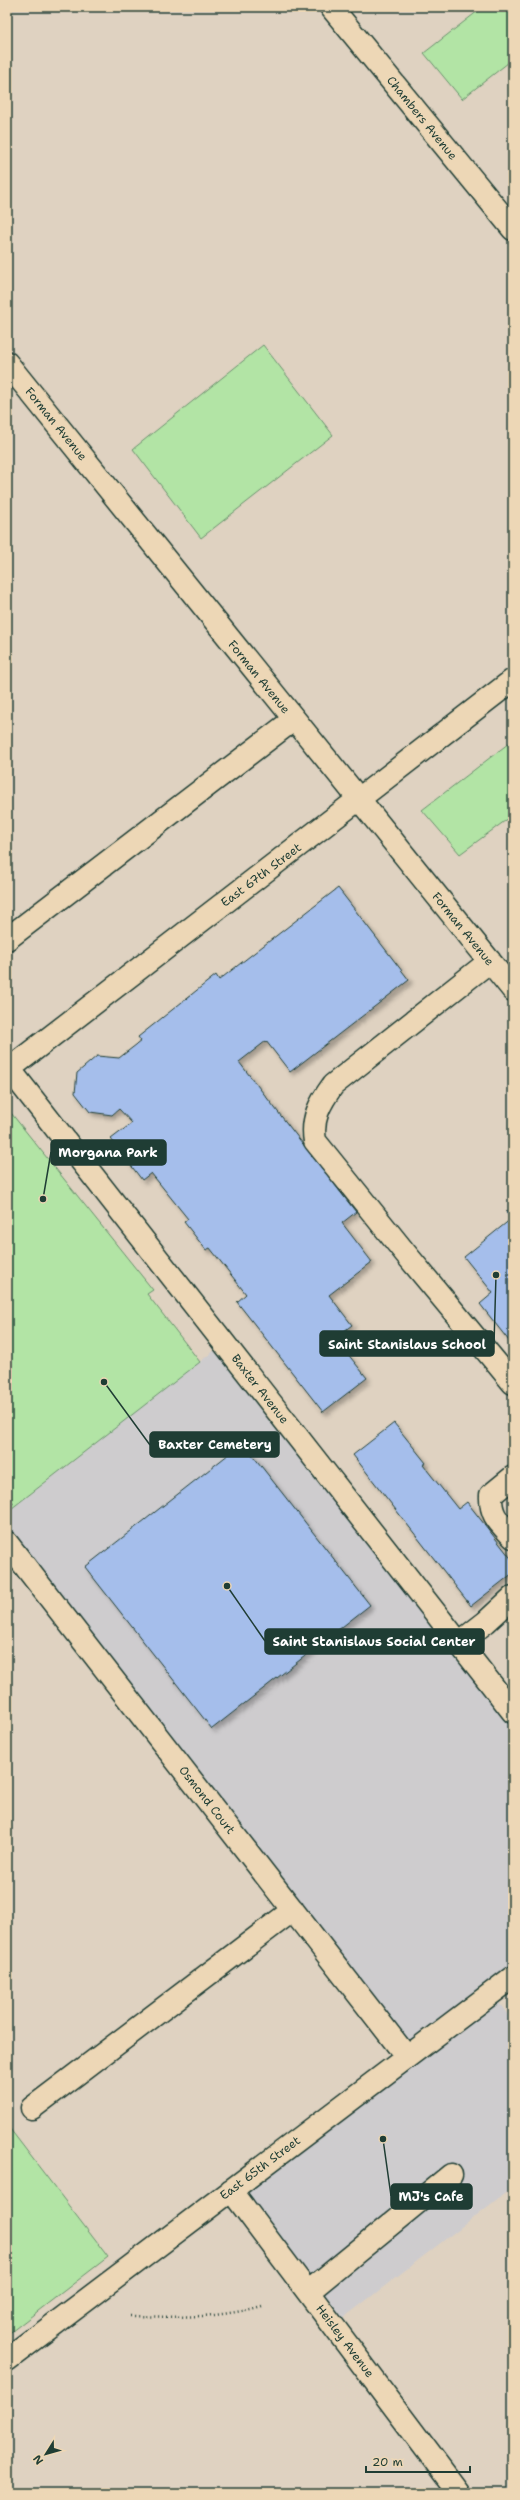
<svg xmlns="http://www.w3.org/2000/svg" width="520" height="2500" font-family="'Shantell Sans',sans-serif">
<defs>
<filter id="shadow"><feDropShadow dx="3.5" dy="3.5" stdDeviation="2" flood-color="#0004"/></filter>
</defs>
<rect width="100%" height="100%" fill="#dfd2c1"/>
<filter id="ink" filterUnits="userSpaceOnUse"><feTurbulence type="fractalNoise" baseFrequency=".025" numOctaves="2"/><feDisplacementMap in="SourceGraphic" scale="8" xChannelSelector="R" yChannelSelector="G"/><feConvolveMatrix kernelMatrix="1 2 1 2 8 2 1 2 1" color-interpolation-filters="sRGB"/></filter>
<g filter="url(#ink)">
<path fill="#ceccce" d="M224,1343L513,1712V1977L492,1993L513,2022V2187L333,2326L231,2190L407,2057L7,1544V1487L19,1503Z"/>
<path fill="#b2e4a5" stroke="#68906c" d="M483,7H513V59L462,99L424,53Z
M263,345L333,435L201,538L133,449Z
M513,740V815L460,854L422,810Z
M7,1108L153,1290L147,1294L200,1362L7,1512Z
M7,2125L108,2257L7,2335Z"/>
<path fill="#a5beeb" stroke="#1f3d34" filter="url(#shadow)" d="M338,888L409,980L290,1072L266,1041L239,1062L356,1212L342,1223L372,1262L329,1295L352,1325L335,1338L367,1378L323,1412L237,1302L246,1294L210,1248L206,1250L184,1222L188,1219L151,1173L142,1180L111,1139L132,1123L119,1109L112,1115L90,1112L75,1093L77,1073L97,1056L119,1058L141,1041L138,1037L216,975L219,980Z
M513,1207V1346L480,1304L493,1293L464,1257L511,1219L506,1212Z
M394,1423L426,1463L423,1465L458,1509L467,1502L513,1561V1573L471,1606L353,1455Z
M243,1443L370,1605L212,1729L85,1567Z"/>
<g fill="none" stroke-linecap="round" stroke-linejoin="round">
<defs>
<path id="minor" d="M331,7L513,229
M7,363L513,990
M7,939L293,720
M490,961L333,1085C320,1103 311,1119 315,1141L406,1254L513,1383
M7,1066L513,1712
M9,1069L513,680
M513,1477L491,1495C490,1516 499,1522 513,1537
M7,1543L407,2057
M459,1643L486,1622L513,1597
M32,2108L293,1910
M231,2190L459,2493
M308,2292L451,2175
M7,2360L513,1977"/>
</defs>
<use href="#minor" stroke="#1f3d34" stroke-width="25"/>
<path stroke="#1f3d34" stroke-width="2.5" stroke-dasharray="1 3" stroke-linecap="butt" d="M7,1497L14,1504
M130,2316C177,2317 216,2319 262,2306"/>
<use href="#minor" stroke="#edd7b6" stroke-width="22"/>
</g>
</g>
<g text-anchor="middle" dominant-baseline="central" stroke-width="3" stroke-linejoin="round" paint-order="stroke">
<g font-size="12" fill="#1f3d34" stroke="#edd7b6">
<text transform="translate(422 118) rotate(51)">Chambers Avenue</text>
<text transform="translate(56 424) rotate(51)">Forman Avenue</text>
<text transform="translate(259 677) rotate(51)">Forman Avenue</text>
<text transform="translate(261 875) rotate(-37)">East 67th Street</text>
<text transform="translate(463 929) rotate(51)">Forman Avenue</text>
<text transform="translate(260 1389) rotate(52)">Baxter Avenue</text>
<text transform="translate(207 1800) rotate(52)">Osmond Court</text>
<text transform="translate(260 2168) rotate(-37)">East 65th Street</text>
<text transform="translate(345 2341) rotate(53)">Heisley Avenue</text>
</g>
</g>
<path fill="none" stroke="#1f3d34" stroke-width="1.5" d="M43 1199L51 1152M496 1275L494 1344M104 1382L150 1445M227 1586L265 1641M383 2139L391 2196"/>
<g fill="#1f3d34" stroke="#edd7b6" stroke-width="1.5">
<circle cx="43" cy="1199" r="4"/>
<circle cx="496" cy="1275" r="4"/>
<circle cx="104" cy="1382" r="4"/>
<circle cx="227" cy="1586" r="4"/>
<circle cx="383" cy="2139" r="4"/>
</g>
<g fill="#1f3d34" stroke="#1f3d34" stroke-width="1.5">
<rect x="51" y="1140" width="115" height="25" rx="4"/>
<rect x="320" y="1331" width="174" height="25" rx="4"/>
<rect x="150" y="1432" width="129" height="25" rx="4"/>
<rect x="265" y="1629" width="219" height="25" rx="4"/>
<rect x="391" y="2184" width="81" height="25" rx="4"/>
</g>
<g font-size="13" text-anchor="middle" font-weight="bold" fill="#fff">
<text x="108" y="1157">Morgana Park</text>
<text x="407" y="1349">Saint Stanislaus School</text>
<text x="215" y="1449">Baxter Cemetery</text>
<text x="374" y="1646">Saint Stanislaus Social Center</text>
<text x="431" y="2201">MJ's Cafe</text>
</g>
<rect width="520" height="2500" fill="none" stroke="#edd7b6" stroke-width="24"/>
<rect x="12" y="12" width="496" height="2476" fill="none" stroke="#1f3d34" stroke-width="1.5" filter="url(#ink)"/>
<g transform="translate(46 2454) rotate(233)" stroke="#edd7b6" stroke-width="3" paint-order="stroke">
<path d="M0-3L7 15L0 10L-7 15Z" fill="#1f3d34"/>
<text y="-6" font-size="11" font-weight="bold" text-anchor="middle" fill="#1f3d34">N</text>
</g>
<path d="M366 2466v6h104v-6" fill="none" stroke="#1f3d34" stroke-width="2"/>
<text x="372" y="2466" font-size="12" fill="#1f3d34" stroke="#edd7b6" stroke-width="3" paint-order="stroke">20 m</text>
</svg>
